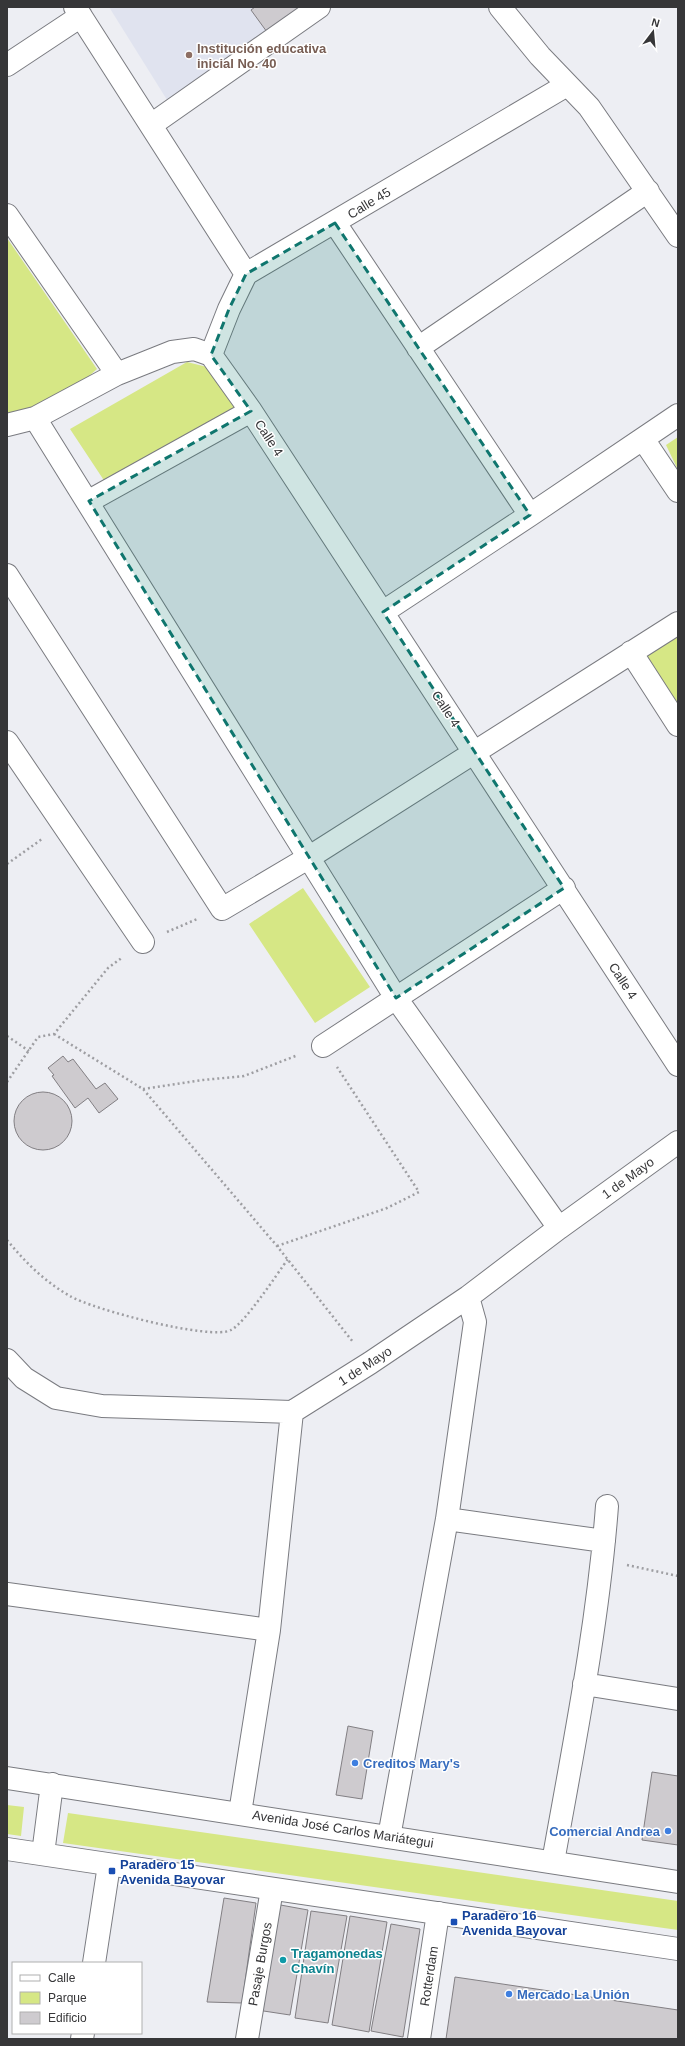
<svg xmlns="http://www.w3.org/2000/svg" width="685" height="2046" font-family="Arial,sans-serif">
<rect width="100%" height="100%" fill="#edeef3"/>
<path fill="#e0e3ef" d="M109,7H307L169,103Z"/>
<path fill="#d6e785" d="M7,238L97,369L71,392L49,403L7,415Z
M187,362L211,368L238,411L107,485L70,429Z
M678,437V470L666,445Z
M678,631V705L645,653Z
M303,888L370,987L315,1023L249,924Z
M7,1805L24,1807L21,1836L7,1834Z
M68,1813L678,1901V1930L63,1843Z"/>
<path fill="#cecbcf" stroke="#827f83" d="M255,7H303L267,32L251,10Z
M63,1056L68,1062L73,1059L96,1089L105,1083L118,1099L99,1113L88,1098L75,1108L52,1076L54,1075L48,1068Z
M14 1121a29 29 0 1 1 58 0a29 29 0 1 1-58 0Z
M348,1726L373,1731L362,1799L336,1795Z
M652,1772L678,1776V1845L642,1840Z
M224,1898L256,1903L242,2003L207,2002Z
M275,1904L308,1910L290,2015L257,2010Z
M311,1911L347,1916L328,2023L295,2018Z
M350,1916L387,1922L369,2032L332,2025Z
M391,1924L420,1929L403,2037L371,2031Z
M455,1977L678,2010V2039H446Z"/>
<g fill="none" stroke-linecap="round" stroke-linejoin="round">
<defs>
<path id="minor" d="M75,7L246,274
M500,7L540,56L589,107L678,236
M7,65L81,16
M151,125L319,7
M7,215L117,374
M335,223L530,515
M418,348L648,191
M211,355L251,411L678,1065
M211,355L229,309L246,274L567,85
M35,418L396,998L559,1228
M7,425L35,418L117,374L172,352L194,349L211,355
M643,439L678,491
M89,501L251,411
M7,575L222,909L308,858L678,623
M383,612L530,515L678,415
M631,652L678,725
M7,742L143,942
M323,1046L564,888
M7,1360L24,1378L56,1398L102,1406L292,1412L370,1363L468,1297L559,1228L678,1142
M447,1519L604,1541
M7,1594L269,1630
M584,1684L678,1699
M240,1813L269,1630L292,1412
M389,1837L447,1519L475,1322L468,1297
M553,1862C574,1744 598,1625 607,1506
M94,1963L109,1865
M82,2039L83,2033
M247,2039L272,1889
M419,2039L438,1913"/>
<path id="major" d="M7,1778L678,1882
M7,1849L678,1949
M43,1854L52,1784"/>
</defs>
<use href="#minor" stroke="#7a7b80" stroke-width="24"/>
<use href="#major" stroke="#7a7b80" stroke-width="24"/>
<path stroke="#9e9ea2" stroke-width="2.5" stroke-dasharray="2 3" stroke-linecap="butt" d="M7,864L42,839
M167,932L197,919
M54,1034L143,1089L277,1246L353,1342
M7,1036L29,1051
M7,1082L38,1037L54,1034L108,968L123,957
M143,1089L203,1080L244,1076L298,1055
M7,1240C25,1262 45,1282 70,1296C91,1309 211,1341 231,1330C245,1323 277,1274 288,1259
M277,1246L387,1208L419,1192L337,1067
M627,1565L678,1576"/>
<use href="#minor" stroke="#fff" stroke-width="22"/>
<use href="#major" stroke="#fff" stroke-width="22"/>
</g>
<path fill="#0f766e" fill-opacity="0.2" stroke="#0f766e" stroke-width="3" stroke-dasharray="8 5" stroke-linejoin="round" d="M335,223L530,515L383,612L564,888L396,998L89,501L251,411L211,355L229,309L246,274Z"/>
<circle fill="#8d6e63" stroke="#fff" stroke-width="1.5" cx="189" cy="55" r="4"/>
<g fill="#3f7fe0" stroke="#fff" stroke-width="1.5">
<circle cx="355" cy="1763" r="4"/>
<circle cx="668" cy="1831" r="4"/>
<circle cx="509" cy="1994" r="4"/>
</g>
<g fill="#1a4fb4" stroke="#fff" stroke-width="1.5">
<rect x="108" y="1867" width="8" height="8" rx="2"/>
<rect x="450" y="1918" width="8" height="8" rx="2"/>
</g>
<circle fill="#0f9aa8" stroke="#fff" stroke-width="1.5" cx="283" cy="1960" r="4"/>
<g text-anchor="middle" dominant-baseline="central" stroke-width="3" stroke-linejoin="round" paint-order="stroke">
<g font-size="13" font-weight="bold" fill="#785e54" stroke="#fff" text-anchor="start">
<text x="197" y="48">Institución educativa<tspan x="197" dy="15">inicial No. 40</tspan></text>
</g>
<g font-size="13" fill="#363638" stroke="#fff">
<text transform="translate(369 203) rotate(-31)">Calle 45</text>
<text transform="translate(269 438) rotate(57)">Calle 4</text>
<text transform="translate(446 709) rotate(57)">Calle 4</text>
<text transform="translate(623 981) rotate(57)">Calle 4</text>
<text transform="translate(628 1178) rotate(-36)">1 de Mayo</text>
<text transform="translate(365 1366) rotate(-33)">1 de Mayo</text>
<text transform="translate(343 1829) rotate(9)">Avenida José Carlos Mariátegui</text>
<text transform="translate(260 1964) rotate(-80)">Pasaje Burgos</text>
<text transform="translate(429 1976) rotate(-81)">Rotterdam</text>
</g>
<g font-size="13" font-weight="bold" fill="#366cbe" stroke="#fff" text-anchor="start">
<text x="363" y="1763">Creditos Mary's</text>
<text x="660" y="1831" text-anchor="end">Comercial Andrea</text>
<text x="517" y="1994">Mercado La Unión</text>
</g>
<g font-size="13" font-weight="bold" fill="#164399" stroke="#fff" text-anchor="start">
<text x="120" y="1864">Paradero 15<tspan x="120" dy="15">Avenida Bayovar</tspan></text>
<text x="462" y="1915">Paradero 16<tspan x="462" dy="15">Avenida Bayovar</tspan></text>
</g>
<g font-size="13" font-weight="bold" fill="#0d838f" stroke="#fff" text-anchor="start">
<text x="291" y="1953">Tragamonedas<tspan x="291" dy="15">Chavín</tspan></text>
</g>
</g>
<rect width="685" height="2046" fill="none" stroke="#363638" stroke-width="16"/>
<rect x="12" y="1962" width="130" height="72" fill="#ffffff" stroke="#afafaf"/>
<rect x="20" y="1975" width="20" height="6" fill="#ffffff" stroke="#afafaf"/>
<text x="48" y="1982" font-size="12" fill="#363638">Calle</text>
<rect x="20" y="1992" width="20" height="12" fill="#d6e785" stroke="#afafaf"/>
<text x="48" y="2002" font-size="12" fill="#363638">Parque</text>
<rect x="20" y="2012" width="20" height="12" fill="#cecbcf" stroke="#afafaf"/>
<text x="48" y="2022" font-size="12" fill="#363638">Edificio</text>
<g transform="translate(653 32) rotate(16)" stroke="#ffffff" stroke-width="3" paint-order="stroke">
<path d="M0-3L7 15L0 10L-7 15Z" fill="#363638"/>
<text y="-6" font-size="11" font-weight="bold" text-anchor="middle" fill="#363638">N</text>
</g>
</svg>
